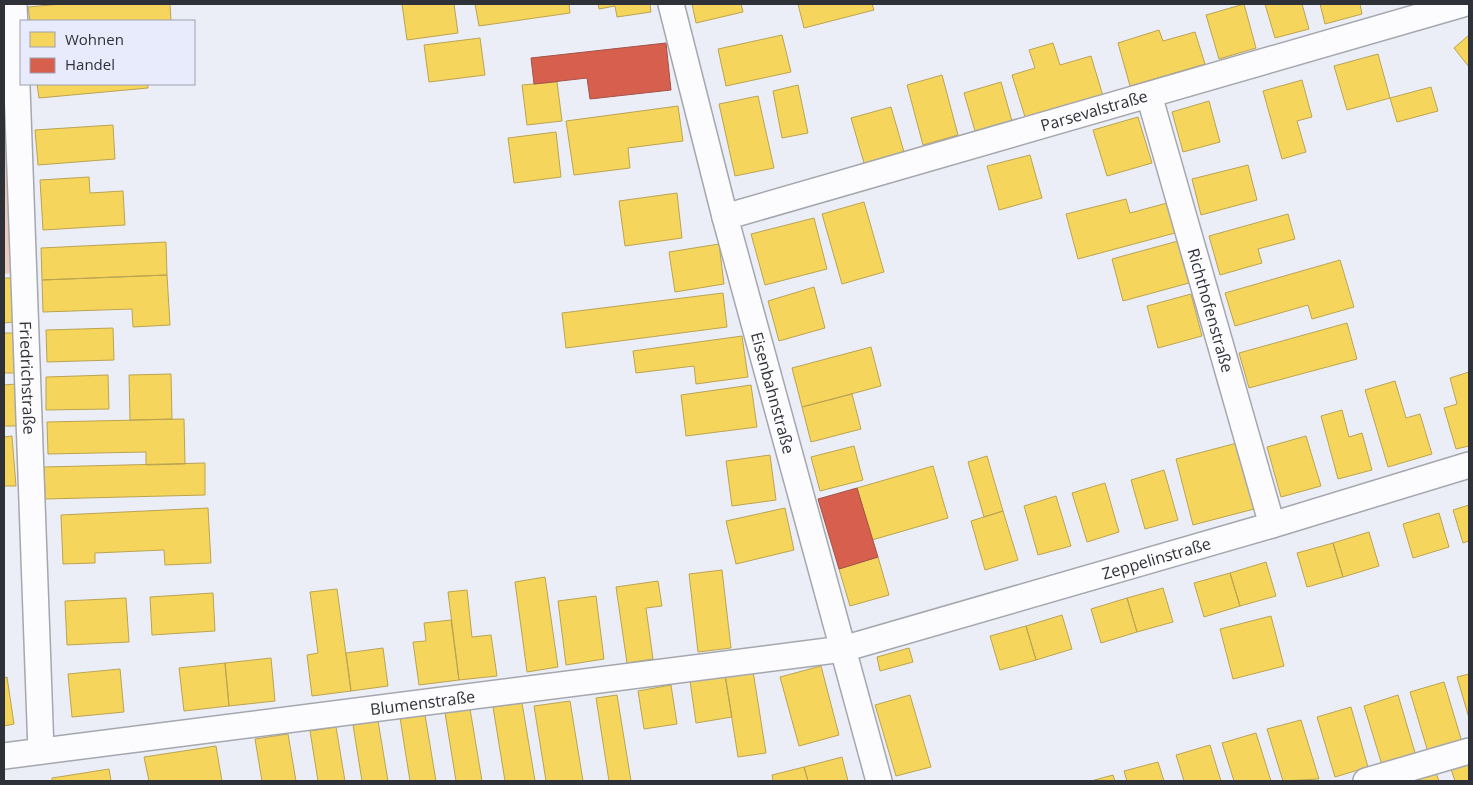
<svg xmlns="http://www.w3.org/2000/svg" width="1473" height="785" font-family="'Open Sans',sans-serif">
<rect width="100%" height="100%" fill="#eceef7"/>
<path fill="#eccabd" d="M4,70L14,273L4,274Z"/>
<path fill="#f6d55c" stroke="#baa452" d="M61,4H170L171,21H30L28,7Z
M402,4H454L458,33L407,40Z
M475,4H569L570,13L479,26Z
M598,4H650L651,12L617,17L615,6L599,9Z
M692,4H741L743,12L696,23Z
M798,4H872L874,10L804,28Z
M1244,4L1256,48L1219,59L1206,15Z
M1265,4H1302L1309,29L1275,38Z
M1320,4H1360L1362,14L1325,24Z
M1159,30L1163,41L1195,32L1205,64L1130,86L1118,43Z
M782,35L791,72L726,86L718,49Z
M1469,35V67L1454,48Z
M480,38L485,75L429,82L424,45Z
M1053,43L1060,65L1091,56L1103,96L1026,120L1012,75L1035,68L1029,50Z
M1378,54L1390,98L1347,110L1334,66Z
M942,75L958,135L923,145L907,85Z
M1302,80L1312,117L1297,121L1306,152L1282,159L1263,91Z
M557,82L562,121L527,125L522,85Z
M1001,82L1012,121L975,131L964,93Z
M37,84H148V88L39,98Z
M798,85L808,133L782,138L773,91Z
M1431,87L1438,111L1397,122L1390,98Z
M758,96L774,168L735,176L719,104Z
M1209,101L1220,142L1183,152L1172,112Z
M678,106L683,141L628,148L630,168L574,175L566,121Z
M891,107L904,152L864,163L851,118Z
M1138,117L1152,163L1107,176L1093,130Z
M113,125L115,159L38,165L35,130Z
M556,132L561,177L514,183L508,138Z
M1030,155L1042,198L999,210L987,166Z
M1248,165L1257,200L1201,215L1192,179Z
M89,177L90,193L123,191L125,225L43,230L40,180Z
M677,193L682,238L625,246L619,201Z
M1126,199L1130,213L1167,203L1175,233L1078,259L1066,214Z
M864,202L884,272L842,284L822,214Z
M1288,214L1295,239L1258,249L1262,263L1220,275L1209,236Z
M814,218L827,269L765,285L751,234Z
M1178,241L1189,283L1123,301L1112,259Z
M166,242L167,275L42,280L41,248Z
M719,244L724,284L675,292L669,252Z
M1340,260L1354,307L1312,319L1308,305L1235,326L1225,293Z
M167,275L170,325L133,327L132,309L43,312L42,280Z
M4,278H12L14,322L4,323Z
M814,287L825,328L779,341L768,301Z
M723,293L727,327L566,348L562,313Z
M1191,294L1202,336L1158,348L1147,306Z
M1347,323L1357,359L1249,388L1239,353Z
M113,328L114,360L47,362L46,330Z
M4,333H14L16,373H4Z
M742,336L748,377L696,384L694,366L636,373L633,351Z
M871,347L881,386L802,407L792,368Z
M1469,372V446L1456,449L1444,408L1457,404L1450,378Z
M171,374L172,419L130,420L129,375Z
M108,375L109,409L46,410V377Z
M1395,381L1406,418L1420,414L1432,454L1388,467L1365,390Z
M16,384L18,426H4V385Z
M751,385L757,427L686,436L681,395Z
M852,394L861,429L811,442L802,407Z
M1342,410L1349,437L1362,433L1372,470L1338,479L1321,416Z
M184,419L185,464L146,465V452L48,454L47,422Z
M12,436L16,486H4V437Z
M1306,436L1321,486L1281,497L1267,447Z
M1237,443L1254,509L1193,525L1176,459Z
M854,446L863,480L820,491L811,457Z
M770,455L776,500L732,506L726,461Z
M987,456L1003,511L984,517L968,462Z
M205,463V495L45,499L44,467Z
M933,466L948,518L872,540L857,488Z
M1164,470L1178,520L1145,529L1131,480Z
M1105,483L1119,532L1087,542L1072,493Z
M1056,496L1071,546L1038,555L1024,506Z
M1469,505V541L1463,543L1453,510Z
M208,508L211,563L165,565L164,550L95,553V563L63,564L61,515Z
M785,508L794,550L736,564L726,521Z
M1003,511L1018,560L985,570L971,521Z
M1439,513L1449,547L1413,558L1403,524Z
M1369,532L1379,566L1343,577L1333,543Z
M1333,543L1343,577L1307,587L1297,553Z
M878,557L889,595L850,606L839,569Z
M1266,562L1276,596L1240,606L1230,573Z
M722,570L731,648L698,652L689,574Z
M1230,573L1240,606L1204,617L1194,583Z
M545,577L558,667L527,672L515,582Z
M658,581L662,606L646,608L653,659L627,663L616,587Z
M1163,588L1173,622L1137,632L1127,598Z
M337,589L351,691L312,696L307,655L318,653L310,592Z
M467,590L472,637L491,635L497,676L459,680L448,592Z
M213,593L215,631L152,635L150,597Z
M596,596L604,659L566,665L558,601Z
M126,598L129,642L67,645L65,601Z
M1127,598L1137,632L1101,643L1091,609Z
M1062,615L1072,649L1036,660L1026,626Z
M1271,616L1284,666L1233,679L1220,629Z
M451,620L459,680L419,685L413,642L426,641L424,623Z
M1026,626L1036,660L1000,670L990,636Z
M383,648L388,686L351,691L346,653Z
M909,648L913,662L880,671L877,657Z
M271,658L275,701L229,706L225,663Z
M225,663L229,706L184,711L179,668Z
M821,666L839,735L799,746L780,677Z
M120,669L124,712L72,717L68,674Z
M753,671L766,753L738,757L725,675Z
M1469,674V718L1457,677Z
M725,675L732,717L696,723L690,681Z
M7,677L14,724L4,726V678Z
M1444,682L1462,742L1428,752L1410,692Z
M671,685L677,724L644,729L638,691Z
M617,695L631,781H609L596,698Z
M910,695L931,767L896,776L875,705Z
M1398,695L1416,756L1382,765L1364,706Z
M570,701L583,781H546L534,706Z
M522,703L535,781H505L493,707Z
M1351,707L1368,767L1335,777L1317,717Z
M470,709L482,781H456L445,713Z
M425,715L436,781H410L400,718Z
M1301,720L1319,779L1283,781L1267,729Z
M378,721L388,781H362L353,725Z
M336,727L345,781H318L310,731Z
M1256,733L1271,781H1234L1222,743Z
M288,734L296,781H262L255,739Z
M1210,745L1221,781H1184L1176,755Z
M216,746L222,781H149L144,757Z
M842,757L848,781H808L804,767Z
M1158,762L1164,781H1127L1124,771Z
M1469,764V781H1455L1451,769Z
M804,767L808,781H773L772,775Z
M109,769L111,781H52V778Z
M1436,773L1439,781H1410Z
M1113,775L1115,781H1091Z"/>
<path fill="#d6604d" stroke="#a45247" d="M666,43L671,90L590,99L587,78L534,84L531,58Z
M857,488L878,557L839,569L818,499Z"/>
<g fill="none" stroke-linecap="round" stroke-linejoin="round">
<defs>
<g id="street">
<path id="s1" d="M14,4L41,751"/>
<path id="s2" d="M671,4L725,217L879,781"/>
<path id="s3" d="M1149,95L1272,525"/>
<path id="s4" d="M725,217L1463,4"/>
<path id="s5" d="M4,756L843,649L1272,525L1469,465"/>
<path d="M1366,781L1469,751"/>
</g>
</defs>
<use href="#street" stroke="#a5a7ae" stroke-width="28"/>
<use href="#street" stroke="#fcfcfe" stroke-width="25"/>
</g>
<g text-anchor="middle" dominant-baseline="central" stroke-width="5" stroke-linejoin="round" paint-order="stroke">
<g font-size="16" fill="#2f3139" stroke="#e8ebfc">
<text stroke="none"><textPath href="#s4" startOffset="384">Parsevalstraße</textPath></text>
<text stroke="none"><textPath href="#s3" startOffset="224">Richthofenstraße</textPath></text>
<text stroke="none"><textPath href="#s1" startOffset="374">Friedrichstraße</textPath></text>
<text stroke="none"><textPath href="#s2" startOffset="402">Eisenbahnstraße</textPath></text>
<text stroke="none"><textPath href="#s5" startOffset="1172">Zeppelinstraße</textPath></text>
<text stroke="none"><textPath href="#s5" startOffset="422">Blumenstraße</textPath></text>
</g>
</g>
<rect width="1473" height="785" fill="none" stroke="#2f3139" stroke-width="10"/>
<rect x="20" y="20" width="175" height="65" fill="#e8ebfc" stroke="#9ea1ae"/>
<rect x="30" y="32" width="25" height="15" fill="#f6d55c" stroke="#9ea1ae"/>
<text x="65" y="45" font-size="15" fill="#2f3139">Wohnen</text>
<rect x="30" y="58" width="25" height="15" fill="#d6604d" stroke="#9ea1ae"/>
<text x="65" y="70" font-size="15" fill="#2f3139">Handel</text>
</svg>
